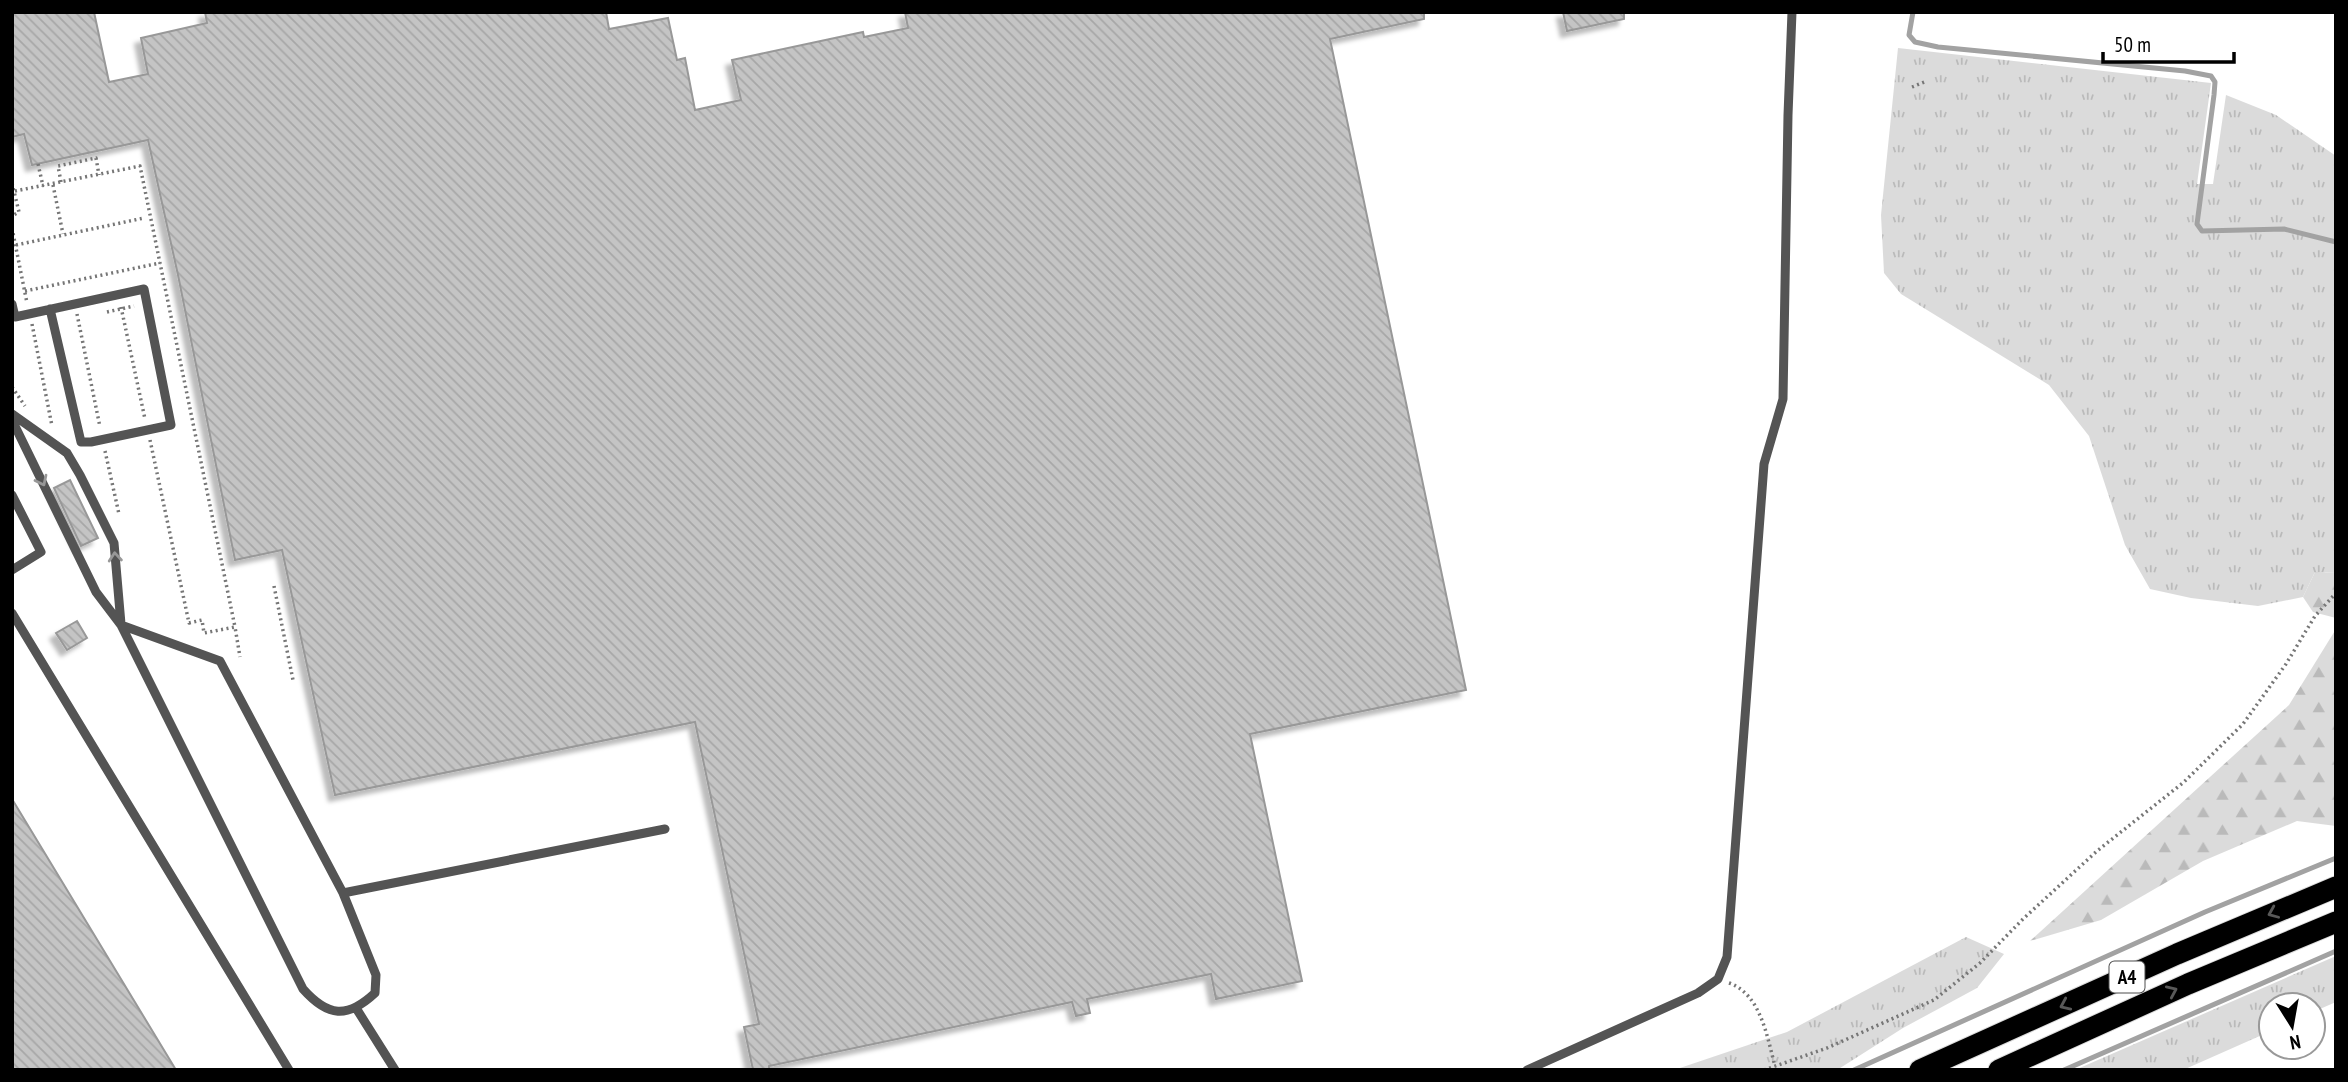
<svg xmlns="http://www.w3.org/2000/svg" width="2348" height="1082" font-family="'PT Sans Narrow',sans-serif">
<defs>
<pattern id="grass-tufts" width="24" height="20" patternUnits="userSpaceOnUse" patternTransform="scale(1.75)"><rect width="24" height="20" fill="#dbdbdb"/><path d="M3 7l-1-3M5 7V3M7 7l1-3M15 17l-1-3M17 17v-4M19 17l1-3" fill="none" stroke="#bababa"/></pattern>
<pattern id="forest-firs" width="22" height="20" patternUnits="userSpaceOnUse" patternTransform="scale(1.75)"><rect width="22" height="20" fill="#dbdbdb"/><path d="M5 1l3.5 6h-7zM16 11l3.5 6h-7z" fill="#bababa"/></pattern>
<pattern id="building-back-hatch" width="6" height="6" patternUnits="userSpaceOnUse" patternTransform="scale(1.75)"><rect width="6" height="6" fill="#c4c4c4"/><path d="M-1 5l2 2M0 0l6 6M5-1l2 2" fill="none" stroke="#a7a7a7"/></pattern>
<filter id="shadow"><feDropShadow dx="-6" dy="6" stdDeviation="2" flood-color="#0004"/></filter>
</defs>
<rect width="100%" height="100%" fill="#fff"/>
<path fill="url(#grass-tufts)" d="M1898,48L2211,83L2197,184H2213L2226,95L2276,115L2336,156V573L2315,572L2303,597L2258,606L2191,598L2150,589L2125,545L2089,436L2049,385L1901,294L1884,273L1881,215Z
M1966,937L2004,954L1977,988L1903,1028L1837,1070H1674L1787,1032Z
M2336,956V1002L2313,1012V1005H2271V1031L2183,1070H2075Z"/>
<path fill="url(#forest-firs)" d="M2315,572L2336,573V618L2313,612L2303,597Z
M2336,629V826L2297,821L2203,861L2101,920L2030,941L2289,705Z"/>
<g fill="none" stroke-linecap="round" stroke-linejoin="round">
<path stroke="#a2a2a2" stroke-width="5" d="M1913,12L1909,35L1915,42L1938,47L2185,71L2211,76L2215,82L2214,95L2197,224L2202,231L2284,229L2336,242
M1854,1070L2205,912L2336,858
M2064,1070L2336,951"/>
</g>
<path fill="url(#building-back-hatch)" stroke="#989898" stroke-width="2" filter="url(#shadow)" d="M12,12H94L109,82L148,74L141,38L207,23L205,12H606L609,29L668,18L677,60L685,58L695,110L741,100L732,60L863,32L864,37L908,28L905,12H1424V19L1330,39L1466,690L1250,734L1302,981L1216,999L1211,974L1087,999L1090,1013L1076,1016L1072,1002L769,1066V1070H753L744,1027L759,1024L695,722L335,795L282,550L235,560L178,275L148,140L32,165L24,134L12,137Z
M1563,12H1624V19L1567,31Z
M70,480L98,538L81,546L54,488Z
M77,621L87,638L67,650L56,633Z
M12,799L176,1070H12Z"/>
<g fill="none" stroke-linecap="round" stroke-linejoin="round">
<defs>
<path id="highway" d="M1920,1070L2177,954L2336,887
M1999,1070L2188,984L2336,922"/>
</defs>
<use href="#highway" stroke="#dbdbdb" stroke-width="23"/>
<path stroke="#767676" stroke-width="3.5" stroke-dasharray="2 3.5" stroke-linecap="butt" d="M1912,87L1927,81
M38,164L43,186
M61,182L58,166L96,158L99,175
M12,183L19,212L12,216
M53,185L63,234
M15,191L140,166L235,627
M12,228L27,303
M16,245L144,218
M25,291L160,263
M121,307L145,419
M107,312L134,306
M77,314L100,427
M32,324L52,426
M12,387L25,406
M150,440L189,623L202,620L204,633L235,627L240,657
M105,451L119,514
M274,586L293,680
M1729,983C1761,994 1767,1037 1775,1066
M1764,1070L1827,1048L1934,1000L1980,963L2023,919L2097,851L2184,782L2243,724L2286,664L2315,616L2336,593"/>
<path stroke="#545454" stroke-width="9" d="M12,304L15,317L144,289L171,425L91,442H81L50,309
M12,414L67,453L80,475L114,543L121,624
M12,420L96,592L121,625L303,989C328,1017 347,1019 375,993L376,975L343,893L220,661L121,625
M12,495L41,552L12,570
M12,613L289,1070
M343,893L665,829
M356,1008L395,1070
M1527,1070L1698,993L1718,979L1727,957L1764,464L1783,399L1788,115L1792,12"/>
<use href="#highway" stroke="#000" stroke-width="21"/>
</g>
<defs><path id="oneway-chevron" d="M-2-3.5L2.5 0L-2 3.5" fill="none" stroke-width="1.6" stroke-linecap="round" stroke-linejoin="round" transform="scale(1.75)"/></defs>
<g stroke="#989898">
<use href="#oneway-chevron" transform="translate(42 481) rotate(64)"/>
<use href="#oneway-chevron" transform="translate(115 557) rotate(-95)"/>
</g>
<g stroke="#595959">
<use href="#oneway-chevron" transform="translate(2273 913) rotate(157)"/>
<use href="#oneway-chevron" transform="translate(2172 991) rotate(-24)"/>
<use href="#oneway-chevron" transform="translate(2065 1005) rotate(156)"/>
</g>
<g text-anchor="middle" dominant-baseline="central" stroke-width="5" stroke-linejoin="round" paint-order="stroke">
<rect fill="#fff" stroke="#4c4c4c" stroke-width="2" x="2109.5" y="961.5" width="35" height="31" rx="5"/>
<g font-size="19" font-weight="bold" fill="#000">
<text x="2127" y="977">A4</text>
</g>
</g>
<rect width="2348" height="1082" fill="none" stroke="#000000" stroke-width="28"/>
<g transform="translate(2292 1026) rotate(169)"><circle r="33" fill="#ffffff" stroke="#999999" stroke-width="2"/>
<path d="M0-5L12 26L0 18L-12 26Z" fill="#000000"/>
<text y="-10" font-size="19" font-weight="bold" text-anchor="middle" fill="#000000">N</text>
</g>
<path d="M2103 52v10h131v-10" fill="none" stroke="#000000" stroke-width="3.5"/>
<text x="2114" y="52" font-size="21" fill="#000000" stroke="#ffffff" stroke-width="5" paint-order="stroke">50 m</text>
</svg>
